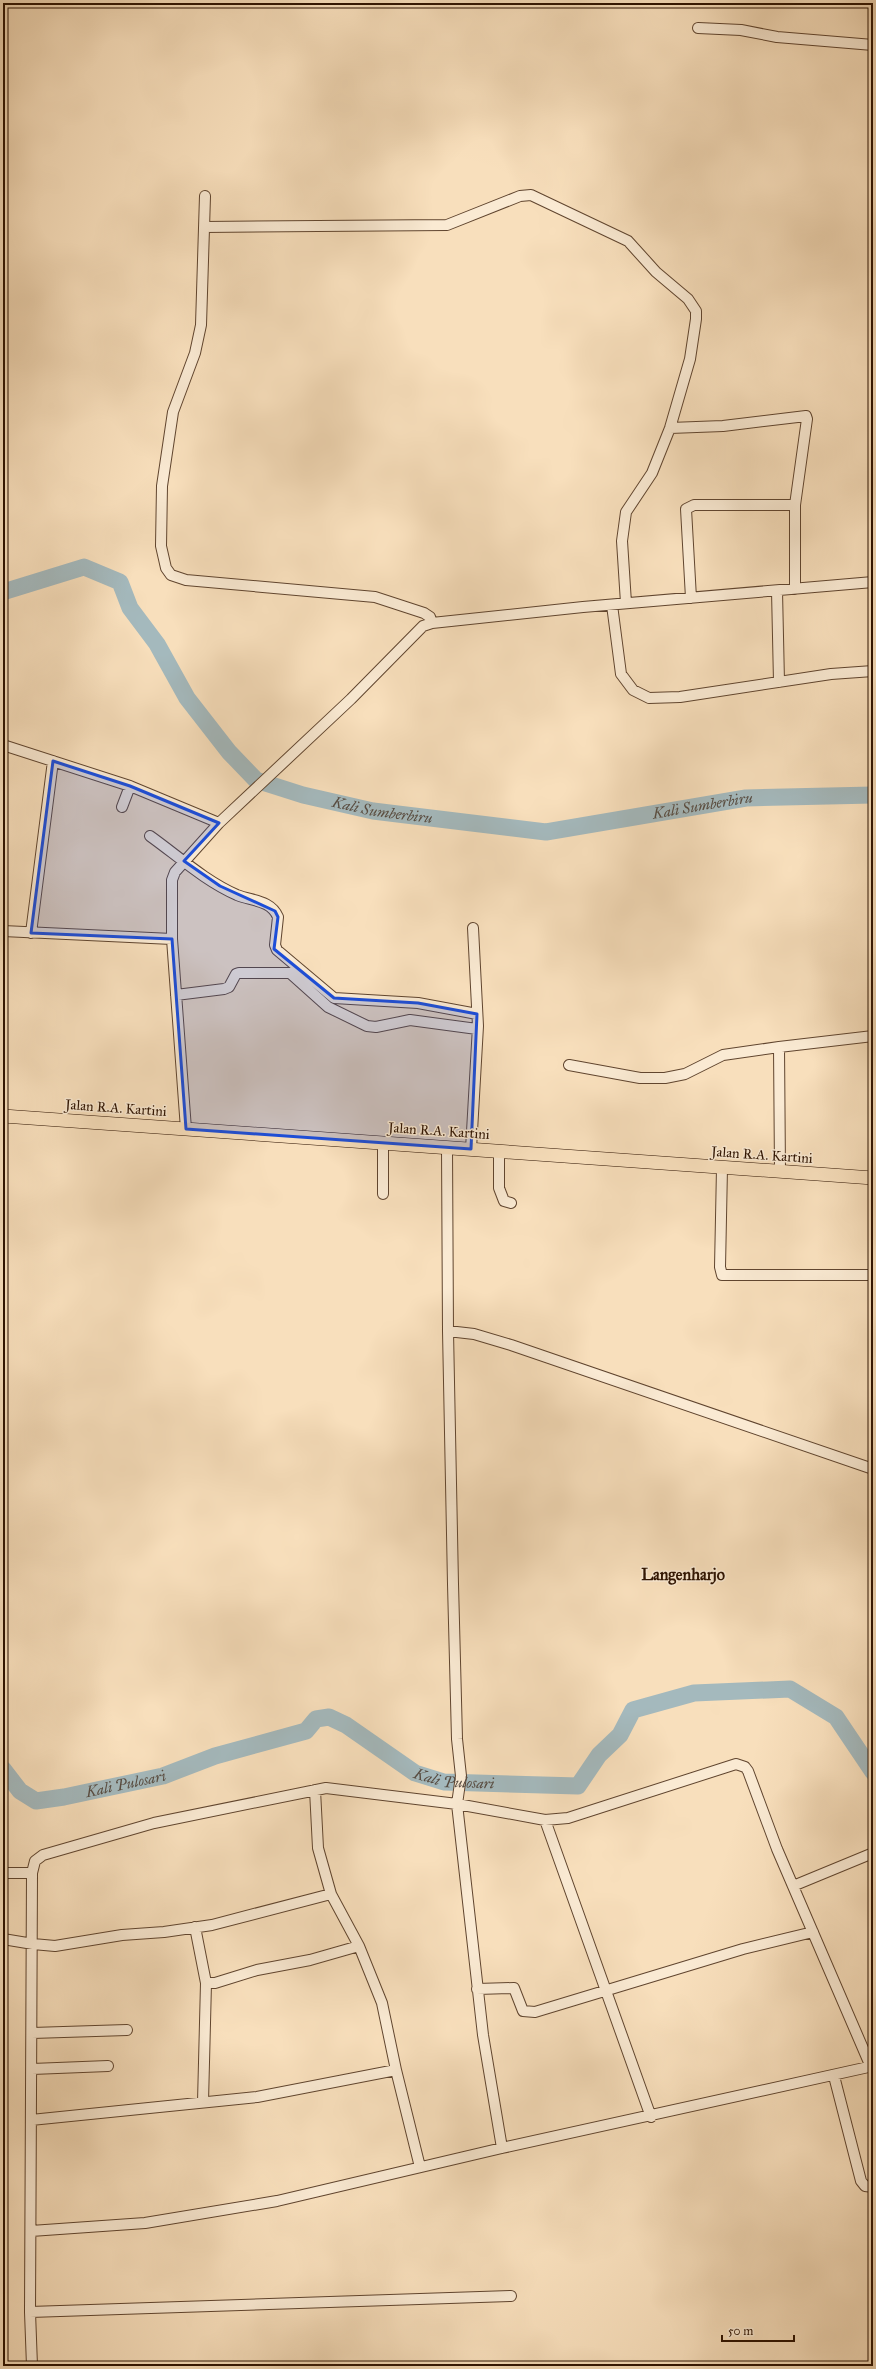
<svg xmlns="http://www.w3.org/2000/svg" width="876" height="2369" font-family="'IM FELL Great Primer',serif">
<rect width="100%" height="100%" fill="#f8dfbc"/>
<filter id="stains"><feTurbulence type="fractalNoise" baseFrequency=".005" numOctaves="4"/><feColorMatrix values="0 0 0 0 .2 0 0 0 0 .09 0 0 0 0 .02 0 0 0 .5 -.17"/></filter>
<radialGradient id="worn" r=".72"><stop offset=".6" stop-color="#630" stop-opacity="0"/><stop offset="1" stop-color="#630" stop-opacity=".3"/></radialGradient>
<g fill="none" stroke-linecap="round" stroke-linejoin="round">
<g stroke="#a4b9bd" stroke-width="17">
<path id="s1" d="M3,592L84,567L120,582L130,608L157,644L187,698L229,752L256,780L303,795L373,811L546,832L746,798L873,795"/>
<path id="s2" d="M3,1769L20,1791L36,1801L64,1797L163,1776L215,1756L306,1731L316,1719L329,1717L346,1725L415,1773L444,1782L578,1786L599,1755L620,1735L633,1710L694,1693L790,1689L836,1717L873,1772"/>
</g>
<defs>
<path id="minor" d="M698,28L741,30L777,37L873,45
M205,196L201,325L195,353L173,412L162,486L161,546L166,568L171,575L186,580L375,597L424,613L430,617L432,623
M204,227L447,225L520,196L531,195L628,241L656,272L688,299L696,311V319L690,359L670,428L652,473L626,512L622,541L626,603
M670,428L723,426L806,416L807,419L795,505V589
M777,591L779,682
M691,598L686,509L694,505H795
M612,605L621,674L633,690L649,698L680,697L831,674L873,671
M3,745L130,786L219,823
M122,807L130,786
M150,836C178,856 205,881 237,895C252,901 271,900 278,917L275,945L277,950L334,998L418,1003L477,1014
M3,931L172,939
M31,933L53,761
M176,995L224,989L229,987L236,974L239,973H290L328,1007L367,1026L376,1027L410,1020L477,1029
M779,1047L873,1036
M569,1065L640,1078H665L685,1074L723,1055L779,1047L780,1172
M186,1129L172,939V880L175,872L219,823L351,699L423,626L432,623L583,607L873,582
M383,1143V1194
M471,1149L478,1026L473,928
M499,1151V1188L504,1201L511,1203
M722,1168L720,1267L722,1275H873
M448,1331L474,1334L511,1345L873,1469
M315,1790L318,1848L331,1894
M545,1820L651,2117
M3,1873H32
M793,1886L873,1853
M195,1927L206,1983L203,2102
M3,1939L33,1944L55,1946L122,1935L164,1932L212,1925L331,1894L359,1946
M206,1983H215L257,1970L310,1960L359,1946L382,2003L396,2070
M477,1989L514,1988L523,2011L535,2012L743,1949L813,1932
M32,2033L127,2030
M32,2069L108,2066
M834,2076L861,2181L865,2186L873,2187
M31,2120L257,2097L396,2070L420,2167
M502,2148L483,2035L457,1804L545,1820L568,1818L736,1764L745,1767L748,1771L777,1849L871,2067
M31,2231L145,2223L277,2201L502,2148L873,2066
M30,2312L511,2296
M32,2366L30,2312L32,1873L35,1861L43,1855L154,1823L326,1788L457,1804L461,1776L457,1739L453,1584L448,1331L447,1148"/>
<path id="major" d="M3,1116L873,1178"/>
</defs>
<use href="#minor" stroke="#60452f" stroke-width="12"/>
<use href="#major" stroke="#2d1200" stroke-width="14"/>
<use href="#minor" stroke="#faead3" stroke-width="10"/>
<use href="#major" stroke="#f8dfbc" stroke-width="13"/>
</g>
<path fill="#1d4ed8" fill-opacity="0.2" stroke="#1d4ed8" stroke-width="3" stroke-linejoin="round" d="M53,761L130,786L219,823L184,861L220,886L275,911L278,917L274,949L334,998L418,1003L477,1014L471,1149L186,1129L172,939L31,933Z"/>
<g text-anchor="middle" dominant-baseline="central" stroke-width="3" stroke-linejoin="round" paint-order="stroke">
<g font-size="14" fill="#2d1200" stroke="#faead3">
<text transform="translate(116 1108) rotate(4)">Jalan R.A. Kartini</text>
<text transform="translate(439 1131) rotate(4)">Jalan R.A. Kartini</text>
<text transform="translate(762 1155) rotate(4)">Jalan R.A. Kartini</text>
</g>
<g font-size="15" font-style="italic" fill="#574c42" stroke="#faead3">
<text stroke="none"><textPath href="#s1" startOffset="820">Kali Sumberbiru</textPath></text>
<text stroke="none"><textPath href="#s1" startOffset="496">Kali Sumberbiru</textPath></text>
<text stroke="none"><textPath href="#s2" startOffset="498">Kali Pulosari</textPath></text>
<text stroke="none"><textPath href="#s2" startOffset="138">Kali Pulosari</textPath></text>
</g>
<g font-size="16" font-weight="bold" fill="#2d1200" stroke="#faead3">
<text x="683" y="1574">Langenharjo</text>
</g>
</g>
<rect width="876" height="2369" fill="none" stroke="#f8dfbc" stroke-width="16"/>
<rect x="4" y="4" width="868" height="2361" fill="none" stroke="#2d1200" stroke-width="2"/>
<rect x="8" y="8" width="860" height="2353" fill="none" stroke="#2d1200"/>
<path d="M722 2335v6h72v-6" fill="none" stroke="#2d1200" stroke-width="2"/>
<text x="728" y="2335" font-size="12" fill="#2d1200" stroke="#faead3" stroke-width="3" paint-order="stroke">50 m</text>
<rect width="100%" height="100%" filter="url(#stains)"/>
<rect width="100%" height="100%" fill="url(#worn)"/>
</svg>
